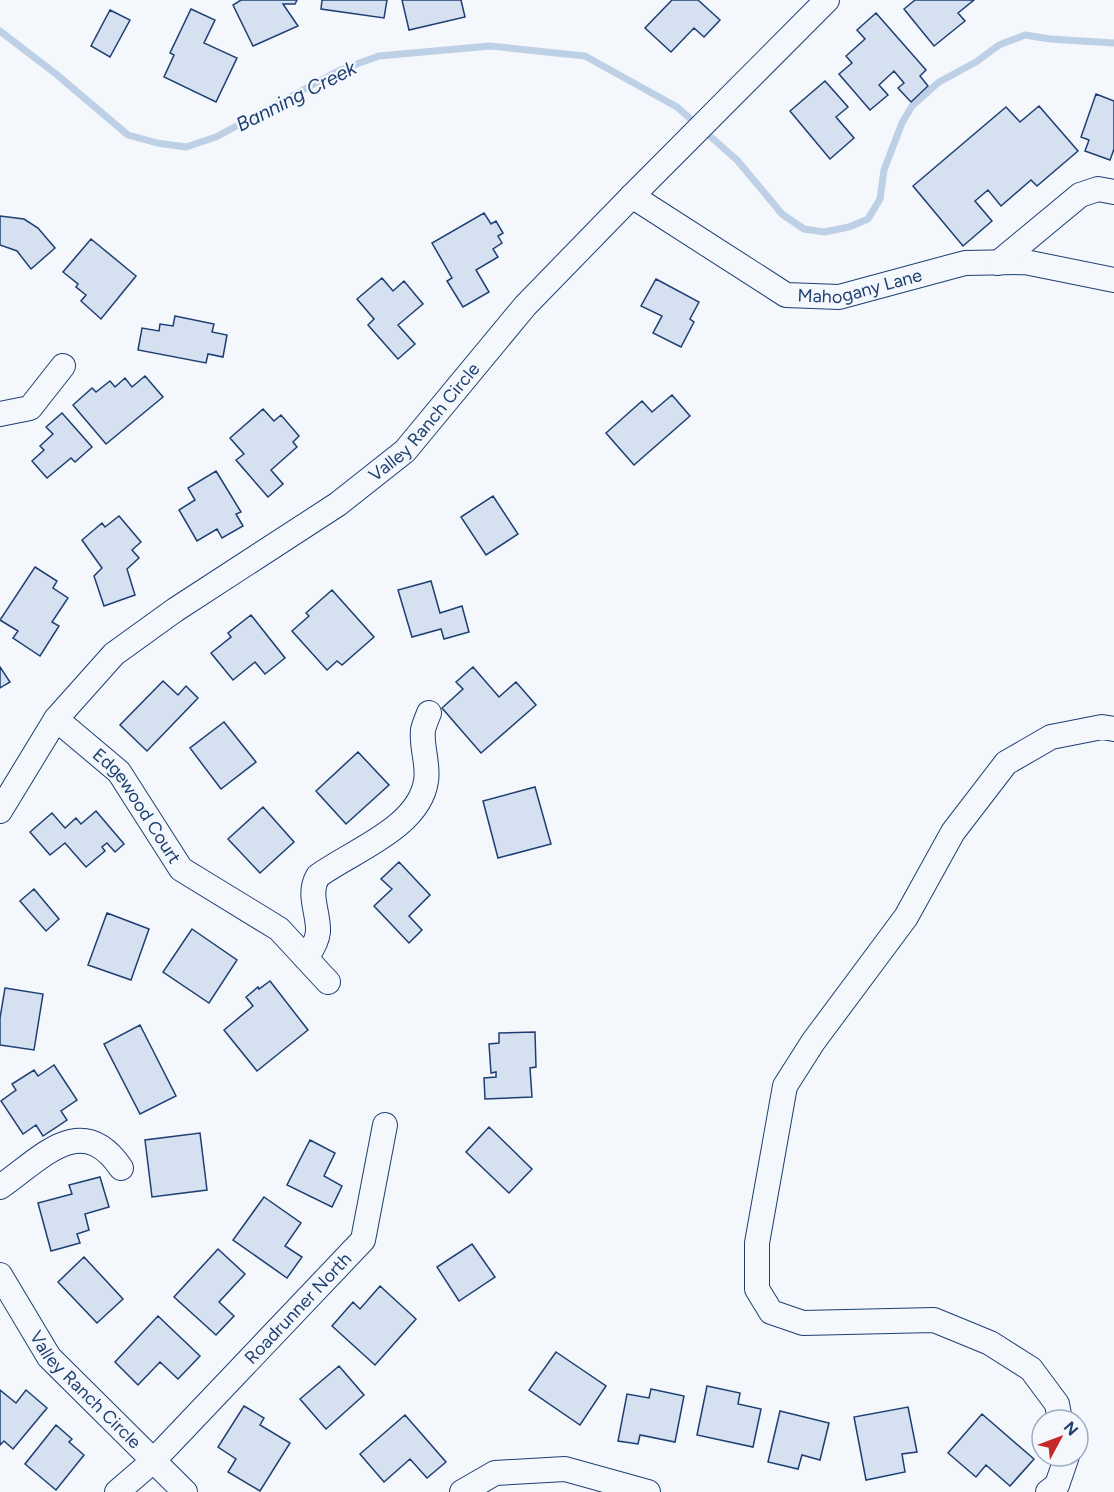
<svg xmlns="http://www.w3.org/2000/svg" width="1114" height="1492" font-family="Figtree,sans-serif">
<rect width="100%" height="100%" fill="#f4f7fb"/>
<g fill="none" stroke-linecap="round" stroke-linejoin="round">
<path stroke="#bed0e5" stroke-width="7" d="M0,31L56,74L128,135L157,143L186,147L216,137L340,70L379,56L490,46L585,56L677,107L737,160L782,214L804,229L824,232L849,227L868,219L880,199L884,170L902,123L912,106L939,82L976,62L999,45L1025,35L1050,39L1114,43"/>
</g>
<path fill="#d5e0f0" stroke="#1d3f73" stroke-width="1.5" d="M241,0H297L295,4H283L298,26L253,46L233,5Z
M322,0H387L384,18L321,9Z
M402,0H461L465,17L409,30Z
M672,0H698L720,20L704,37L694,28L671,52L645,28Z
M915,0H974L958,13L965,21L934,46L904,9Z
M191,9L215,20L204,43L237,58L216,102L164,77L174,55L170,53Z
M110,10L130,20L110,57L91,46Z
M876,13L926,70L920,76L928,86L911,102L898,88L904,83L894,71L879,85L888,95L870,110L839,74L852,63L846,56L865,39L857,30Z
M825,81L848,107L836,117L854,138L830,159L790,111Z
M1096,94L1114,101V149L1110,160L1085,151L1089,140L1081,137Z
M1039,106L1078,151L1037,186L1031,180L1001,206L988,190L975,201L992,221L963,246L913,186L1006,107L1020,122Z
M484,213L491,224L496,221L503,233L498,236L502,243L493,249L498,257L476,270L489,292L463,307L447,281L452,278L432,243Z
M0,216L24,219L38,228L55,248L31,269L17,251L0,245Z
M91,239L136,276L101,319L81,301L86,295L76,287L78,284L63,272Z
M382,278L393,291L404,281L423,304L398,325L415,344L398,359L368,325L374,319L357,299Z
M656,279L699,302L690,319L694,322L681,347L653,333L662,316L641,306Z
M175,316L214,324L212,332L227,335L223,357L208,354L206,363L138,350L142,328L159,331L160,324L173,326Z
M145,376L163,397L106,444L73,405L92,388L96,392L110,381L115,387L125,378L132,387Z
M672,395L690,416L634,465L606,433L642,401L652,412Z
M263,409L274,421L281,415L299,436L293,442L297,447L271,470L283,484L268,497L236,460L244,454L230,438Z
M62,413L92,447L75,462L71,458L47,478L32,461L44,450L40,446L53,434L46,427Z
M216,471L241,512L236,514L243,526L222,538L217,529L197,541L179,510L195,500L188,488Z
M493,496L518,534L486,555L461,517Z
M119,516L141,542L132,550L139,558L127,569L135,595L104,606L94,576L102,568L82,540L102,523L105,527Z
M35,567L57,581L53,588L68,598L52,622L59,626L40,656L13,638L18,631L0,620Z
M431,581L440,613L462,606L469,632L444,639L441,629L412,637L398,590Z
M332,590L374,637L342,665L337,661L327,670L292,631L309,616L306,613Z
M251,615L285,658L265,674L255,662L233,680L211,653L231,637L228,633Z
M0,667L10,682L0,688Z
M473,667L499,697L516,682L536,705L481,753L442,708L463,689L456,682Z
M163,681L178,695L186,686L198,698L147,751L120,725Z
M224,722L256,762L221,789L190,748Z
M358,752L389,785L346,824L316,791Z
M535,787L551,844L498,858L483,801Z
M263,807L294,842L260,873L228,839Z
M96,811L124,844L115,852L107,843L102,847L105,851L86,867L65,843L50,855L30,832L52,813L65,828L76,818L81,824Z
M399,862L430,895L409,916L422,930L409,943L374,906L392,889L381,879Z
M34,889L59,919L46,931L20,901Z
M107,913L149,929L131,980L88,965Z
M192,929L237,960L209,1003L163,972Z
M270,981L308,1030L257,1071L224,1030L253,1006L246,997L258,987L259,989Z
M5,988L43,994L34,1050L0,1045V1018Z
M140,1025L176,1096L140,1114L104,1044Z
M535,1032L536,1067L530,1068L532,1097L485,1099L484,1078L496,1077V1072L491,1073L489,1044L499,1043V1033Z
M54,1065L77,1100L61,1111L67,1120L43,1136L36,1125L23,1134L1,1101L16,1090L12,1084L34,1070L38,1076Z
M489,1127L532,1169L509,1193L466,1152Z
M200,1133L207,1190L152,1197L145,1140Z
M310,1140L335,1153L324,1176L342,1186L332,1207L287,1185Z
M100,1177L109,1207L85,1214L89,1230L77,1234L80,1243L51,1251L38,1203L72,1194L69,1185Z
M264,1197L301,1223L285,1246L302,1257L287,1278L233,1240Z
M472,1244L495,1277L459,1301L437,1267Z
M218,1249L245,1274L219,1302L234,1316L216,1335L174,1297Z
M84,1257L123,1299L97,1323L58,1282Z
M380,1286L416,1319L375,1365L332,1326L353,1302L360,1309Z
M158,1316L200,1356L178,1379L160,1362L138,1385L115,1362Z
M556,1352L606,1386L580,1425L529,1390Z
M339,1366L364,1395L326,1429L300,1399Z
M707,1386L740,1393L738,1404L761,1409L753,1447L697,1435Z
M651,1389L684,1396L675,1442L640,1435L638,1444L618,1441L627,1394L649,1398Z
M0,1390L16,1403L26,1390L47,1408L13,1449L4,1441L0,1445Z
M244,1406L264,1418L260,1425L290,1443L260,1491L228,1472L236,1459L218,1447Z
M908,1407L917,1452L902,1454L905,1472L866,1480L854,1417Z
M780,1411L829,1423L820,1460L802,1455L798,1469L768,1462Z
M982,1414L1034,1459L1010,1486L986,1465L976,1477L948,1453Z
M405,1415L446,1462L427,1478L410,1459L384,1482L360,1454Z
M56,1425L72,1439L69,1442L84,1455L56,1490L25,1464Z"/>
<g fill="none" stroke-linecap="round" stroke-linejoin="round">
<defs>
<g id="minor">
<path id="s1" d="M632,196L786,295L839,297L965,263L1025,262L1114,280"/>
<path d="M998,263L1080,195L1098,189L1114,192"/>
<path d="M0,414L30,408L63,366"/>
<path id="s2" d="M56,719L119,772L181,869L279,929L328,982"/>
<path id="s3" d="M0,811L56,719L114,654L175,610L338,504L405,451L525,306L632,196L827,0"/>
<path d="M306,958C311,951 317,942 318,932C319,913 307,894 318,876C352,851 419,828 426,781C429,765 421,747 423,730C424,725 427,718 429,713"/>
<path d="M0,1187C40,1160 81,1109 121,1168"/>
<path id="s4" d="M0,1275L49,1357L185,1492"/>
<path d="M1060,1420L1057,1404L1031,1369L990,1343L934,1320L803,1323L771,1312L757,1289V1243L785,1086L813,1042L906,917L953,832L1006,763L1051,737L1102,727L1114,729"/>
<path id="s5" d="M117,1492L153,1461L363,1240L385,1125"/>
<path d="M462,1492L495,1473L565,1469L648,1492"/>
<path d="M1048,1492L1057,1485L1067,1456"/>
</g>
</defs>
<use href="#minor" stroke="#1d3f73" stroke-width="26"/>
<use href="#minor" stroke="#f4f7fb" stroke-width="24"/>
</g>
<g text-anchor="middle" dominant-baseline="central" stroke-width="4.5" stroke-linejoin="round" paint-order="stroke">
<g font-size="18" fill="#1d3f73" stroke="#f4f7fb">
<text stroke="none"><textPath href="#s1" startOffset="258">Mahogany Lane</textPath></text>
<text stroke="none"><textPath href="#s3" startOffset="584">Valley Ranch Circle</textPath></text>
<text stroke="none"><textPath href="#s2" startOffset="120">Edgewood Court</textPath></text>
<text stroke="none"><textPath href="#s5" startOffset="258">Roadrunner North</textPath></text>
<text stroke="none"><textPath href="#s4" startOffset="144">Valley Ranch Circle</textPath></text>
</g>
<g font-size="20" font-style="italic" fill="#1d3f73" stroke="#f4f7fb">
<text transform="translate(296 96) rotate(-27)">Banning Creek</text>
</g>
</g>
<g transform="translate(1060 1438) rotate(49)"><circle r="28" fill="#f4f7fb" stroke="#9eadc5" stroke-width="1.5"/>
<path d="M0-4.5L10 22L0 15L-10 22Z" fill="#c62828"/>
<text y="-9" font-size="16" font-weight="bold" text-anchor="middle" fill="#1d3f73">N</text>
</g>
</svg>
